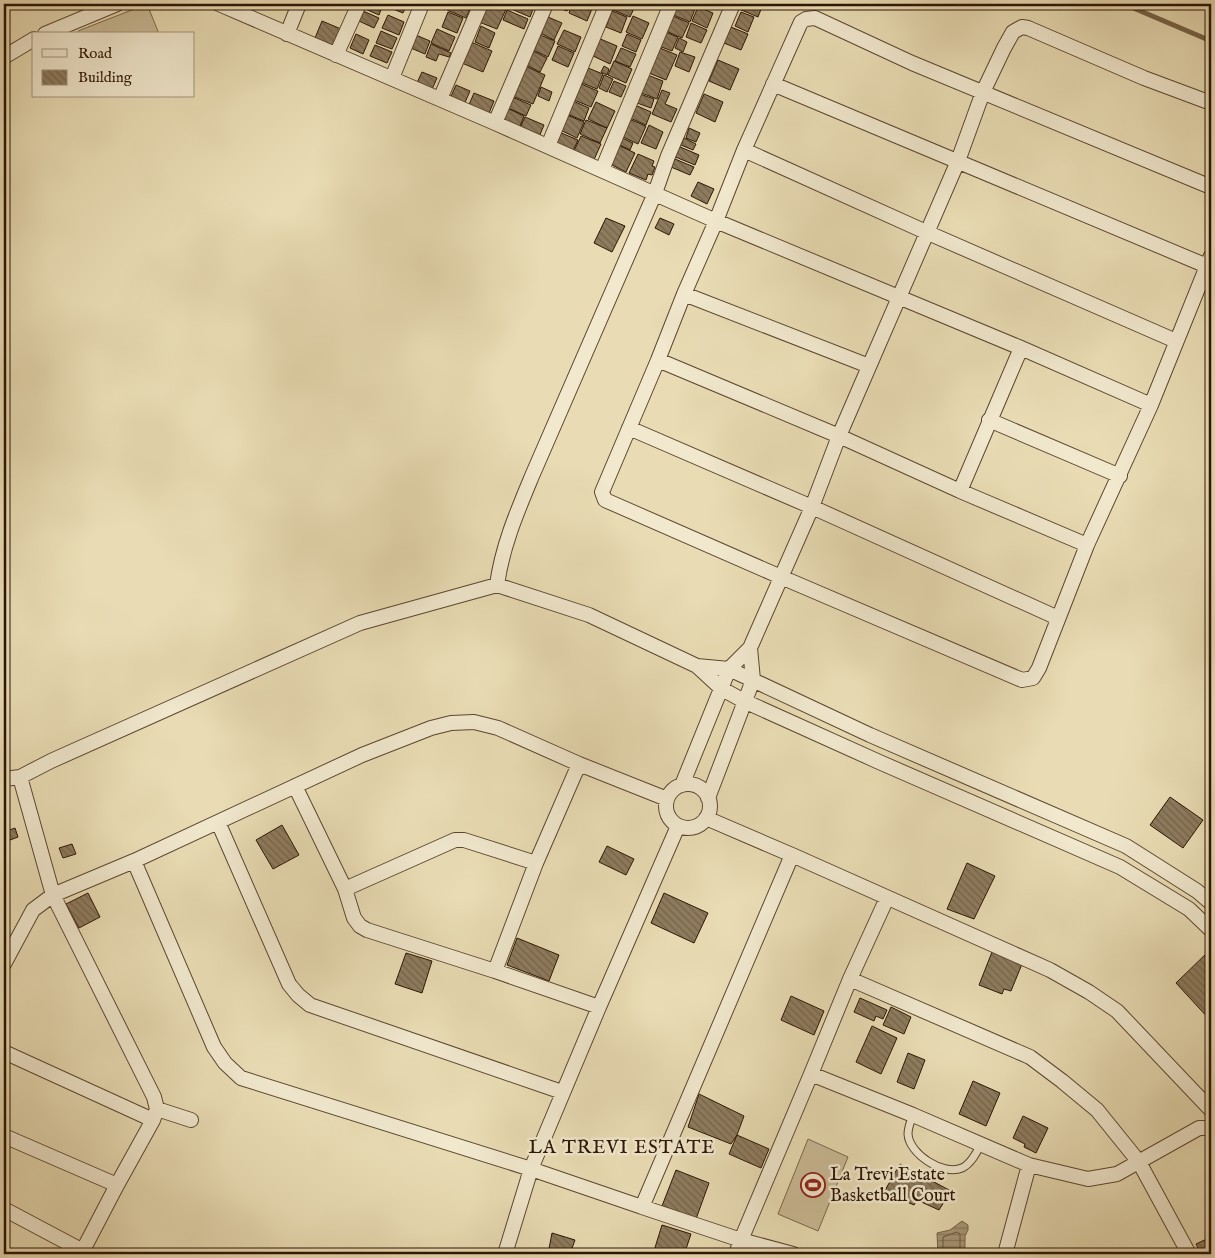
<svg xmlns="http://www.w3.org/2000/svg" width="1215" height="1258" font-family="'IM FELL English',serif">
<defs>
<pattern id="water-rules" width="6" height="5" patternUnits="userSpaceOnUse" patternTransform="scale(1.25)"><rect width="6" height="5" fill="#a99878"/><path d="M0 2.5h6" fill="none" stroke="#8a7b60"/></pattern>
<pattern id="building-back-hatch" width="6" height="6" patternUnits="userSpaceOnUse" patternTransform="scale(1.25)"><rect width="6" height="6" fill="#8e7c5f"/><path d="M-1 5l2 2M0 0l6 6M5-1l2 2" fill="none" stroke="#74644c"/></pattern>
</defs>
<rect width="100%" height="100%" fill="#e9dcb4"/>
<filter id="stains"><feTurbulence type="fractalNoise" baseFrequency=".004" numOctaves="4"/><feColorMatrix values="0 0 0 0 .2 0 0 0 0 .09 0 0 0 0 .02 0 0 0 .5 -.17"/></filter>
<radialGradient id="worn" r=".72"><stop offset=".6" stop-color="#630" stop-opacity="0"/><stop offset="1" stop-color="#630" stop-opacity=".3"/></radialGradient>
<path fill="#c9ba96" stroke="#7a684c" d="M147,4L159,34H79L78,31Z
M808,1139L848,1157L818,1231L778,1214Z"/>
<path fill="url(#water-rules)" stroke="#776449" d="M962,1221L968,1225V1230L965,1236V1254H938L937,1233L950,1230Z"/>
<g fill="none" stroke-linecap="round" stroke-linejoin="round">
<path stroke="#6a563e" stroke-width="1" d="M943,1254V1237L957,1232L960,1234V1254"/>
<path stroke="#776449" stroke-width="5" d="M1124,4L1211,41"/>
</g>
<path fill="url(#building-back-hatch)" stroke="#2c1503" d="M365,4H383L379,15L363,8Z
M389,4H407L403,13L388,7Z
M432,4H447L445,10Z
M449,4H472L466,18L447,10Z
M487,4H498L507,7L497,29L479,22Z
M510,4H535L530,17L509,8Z
M555,4H570L567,11L554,6Z
M572,4H594L587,21L569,13Z
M616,4H636L630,17L613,10Z
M676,4H697L690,22L671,14Z
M742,4H763L758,17L739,9Z
M698,7L713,13L707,28L692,21Z
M507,10L528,19L524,29L503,20Z
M363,11L379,18L374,28L359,21Z
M612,11L627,17L621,33L606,27Z
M448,12L463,18L457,33L442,27Z
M741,12L754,17L748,32L735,26Z
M388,15L404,22L399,35L382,28Z
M633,16L649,23L642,39L626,32Z
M673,16L689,23L682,38L666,31Z
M548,17L562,23L554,40L540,33Z
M322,21L341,29L334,46L315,38Z
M691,23L707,30L701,43L686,37Z
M481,26L495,33L489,48L475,42Z
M731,27L748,34L741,50L724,43Z
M437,29L455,37L449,51L431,43Z
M564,30L581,37L575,52L557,44Z
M381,31L397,38L392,49L376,43Z
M665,32L678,37L672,51L659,46Z
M411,33L430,41L425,54L406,46Z
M356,34L369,40L363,54L350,48Z
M627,34L641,40L636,52L622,46Z
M540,35L555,41L548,57L533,50Z
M598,38L617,46L610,64L591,55Z
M679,38L687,42L683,52L675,48Z
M471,42L492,51L483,72L462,63Z
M431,44L451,53L449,57L439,54L436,61L426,57Z
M375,45L392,52L387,63L370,56Z
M558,46L574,53L568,67L552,60Z
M655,46L677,55L666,80L644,71Z
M621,48L636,54L630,67L615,61Z
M533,51L547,58L540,72L526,65Z
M680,52L695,57L689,72L675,66Z
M718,60L739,69L730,90L709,81Z
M614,61L632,69L626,83L608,75Z
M525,66L545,75L533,104L512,96Z
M604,66L609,69L607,75L601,72Z
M588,68L603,74L597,89L582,83Z
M422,72L437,78L430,94L415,87Z
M645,74L663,81L657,99L639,92Z
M604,75L613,79L607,92L599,88Z
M614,81L626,86L621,97L609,92Z
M581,84L598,91L591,107L574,100Z
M456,85L470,91L463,107L449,101Z
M541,87L552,92L549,101L538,96Z
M662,90L670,93L665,104L677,109L671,122L652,114Z
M474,93L494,101L485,123L465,114Z
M640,94L654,99L651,108L637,103Z
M704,94L723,102L715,122L696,113Z
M512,97L531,105L526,116L508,108Z
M573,101L589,108L584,121L567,114Z
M596,102L615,111L607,128L588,119Z
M635,105L651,112L646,125L630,118Z
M507,108L524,116L517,134L499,126Z
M567,115L584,122L577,138L560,130Z
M525,117L544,125L537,142L517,134Z
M629,119L646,126L638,144L621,136Z
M586,120L607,128L600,143L580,134Z
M649,125L663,132L656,149L641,143Z
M689,128L700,133L696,142L686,138Z
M559,132L578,140L570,157L552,149Z
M581,136L601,144L593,162L573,153Z
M622,138L633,143L630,150L620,145Z
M684,138L696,144L693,150L681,145Z
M618,145L635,153L626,172L610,164Z
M678,146L699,155L695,165L673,156Z
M638,154L654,161L652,166L655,167L652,175L648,174L646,180L629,173Z
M675,159L694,167L690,175L671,167Z
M698,182L714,189L707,204L691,196Z
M606,218L625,226L612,252L594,243Z
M660,218L674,224L669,235L655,228Z
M1170,797L1203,820L1183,848L1150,825Z
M282,825L299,855L273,869L256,840Z
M15,828L18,837L10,840L7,831Z
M72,844L76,854L63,858L59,848Z
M607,846L634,859L626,875L599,862Z
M967,863L995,876L974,919L947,909Z
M88,893L100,917L79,928L66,904Z
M664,893L708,913L694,943L651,923Z
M517,938L559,955L549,981L507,965Z
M1211,949V1021L1176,983Z
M992,952L1022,964L1011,991L1004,989L1002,994L979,985Z
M406,953L432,961L422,993L395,984Z
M791,996L824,1011L814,1035L781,1020Z
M860,998L887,1010L883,1019L876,1016L874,1021L854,1012Z
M891,1007L911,1017L904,1034L883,1025Z
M872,1026L897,1038L881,1074L856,1062Z
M908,1053L925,1060L914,1089L897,1082Z
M973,1081L1000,1093L986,1126L959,1114Z
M699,1094L744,1116L737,1135L731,1144L688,1127Z
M1023,1116L1048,1128L1036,1153L1024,1147L1025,1144L1013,1138Z
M737,1135L769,1149L761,1168L729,1154Z
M900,1164L951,1191L939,1210L917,1200L914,1205L884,1192Z
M676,1170L709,1183L696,1219L662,1206Z
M662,1225L691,1234L686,1249L683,1248L681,1254H653Z
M552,1233L575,1240L570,1254H548Z
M1211,1237V1254H1201L1196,1244Z"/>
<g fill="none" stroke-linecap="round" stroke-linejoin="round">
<defs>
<path id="service" d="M913,1115C911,1120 908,1128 908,1134C909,1154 943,1176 962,1168C971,1164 977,1152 981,1144"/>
<path id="minor" d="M219,4L495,123L716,221L1021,348L1151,405
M45,34L117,4
M287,34L299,4
M336,55L359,4
M4,57L34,39
M392,78L422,4
M773,84L1207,266
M440,99L481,4
M495,123L546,4
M548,146L607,4
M744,150L926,232L1176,341
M602,170L671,4
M1211,187L912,63L815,18L806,19L801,22L744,150L716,221L684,294L658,360L602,492L605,500L781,577L1022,680L1033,678L1039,668L1087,545L1151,405L1211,256
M684,294L869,366
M658,360L839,436L960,491L1087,545
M989,420L1120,476
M629,428L812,507L1058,618
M960,491L1021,348
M497,585C502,547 517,512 532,476L655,193L668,156L733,4
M697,666L729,669L870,735L1126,846L1197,891L1211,903
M579,764L667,799
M20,777L53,895L154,1097L157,1109L153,1120L117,1185L81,1254
M4,779L20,777L51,761L360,623L497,585L589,615L697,666L722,689L744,701L877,761L1120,867L1189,909L1211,930
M666 806a22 22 0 1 1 44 0a22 22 0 1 1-44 0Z
M682,785L729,669L750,648L812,507L839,436L958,161L983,92L1004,48L1013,32L1022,27L1028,28L1144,78L1211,103
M295,786L345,889L354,918L360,926L367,930L495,971L599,1007L531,1169L505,1254
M708,798L753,680L750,648
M706,818L792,855L642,1207L741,1240L811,1074L913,1115L1029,1165L1088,1179L1117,1174L1199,1128H1211
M218,822L289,984L298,995L310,1005L562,1092
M792,855L1050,970L1089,992L1117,1011L1211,1110
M345,889L455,840H464L536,863
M4,964L33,910L53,895L134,861
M495,971L536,863L579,764L498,728L474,722L451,723L431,728L362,755L134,861L214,1047L225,1063L241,1078L531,1169L642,1207
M850,979L1030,1057L1062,1081L1097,1110L1139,1162L1189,1254
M599,1007L678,826
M4,1052L153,1120
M811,1074L850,979L887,898
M157,1109L191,1120
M4,1136L117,1185
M4,1209L83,1251
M736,1254L741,1240L793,1254
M1005,1254L1029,1165"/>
</defs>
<use href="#service" stroke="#5b472f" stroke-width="9"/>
<use href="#minor" stroke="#5b472f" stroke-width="16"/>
<use href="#service" stroke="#f1e8ce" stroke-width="7"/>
<use href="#minor" stroke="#f1e8ce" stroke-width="14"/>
</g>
<defs>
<symbol id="stadium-ring" viewBox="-11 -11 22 22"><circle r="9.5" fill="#f1e8ce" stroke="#8f2418" stroke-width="1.5"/><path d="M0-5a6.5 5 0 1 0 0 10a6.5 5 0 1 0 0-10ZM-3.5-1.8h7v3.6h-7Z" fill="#8f2418"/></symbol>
</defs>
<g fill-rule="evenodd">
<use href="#stadium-ring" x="799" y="1171" width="28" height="28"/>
</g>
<g text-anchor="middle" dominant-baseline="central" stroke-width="5" stroke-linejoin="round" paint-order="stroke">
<g font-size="18" fill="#2c1503" stroke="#f1e8ce" text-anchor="start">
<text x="830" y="1175">La Trevi Estate<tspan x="830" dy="21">Basketball Court</tspan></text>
</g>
<g font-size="19" letter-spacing="1" fill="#2c1503" stroke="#f1e8ce">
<text x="622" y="1148">LA TREVI ESTATE</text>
</g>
</g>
<rect width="1215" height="1258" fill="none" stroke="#e9dcb4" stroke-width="20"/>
<rect x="5" y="5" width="1205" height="1248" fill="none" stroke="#2c1503" stroke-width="2.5"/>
<rect x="10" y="10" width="1195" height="1238" fill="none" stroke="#2c1503"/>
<rect x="32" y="32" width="162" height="65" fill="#f1e8ce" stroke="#a2947d"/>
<rect x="42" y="49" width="25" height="8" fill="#f1e8ce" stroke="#a2947d"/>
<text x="78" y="58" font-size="15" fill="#2c1503">Road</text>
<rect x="42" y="70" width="25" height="15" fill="url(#building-back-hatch)" stroke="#a2947d"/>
<text x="78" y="82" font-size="15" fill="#2c1503">Building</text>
<rect width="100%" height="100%" filter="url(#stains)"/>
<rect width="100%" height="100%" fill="url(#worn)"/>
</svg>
